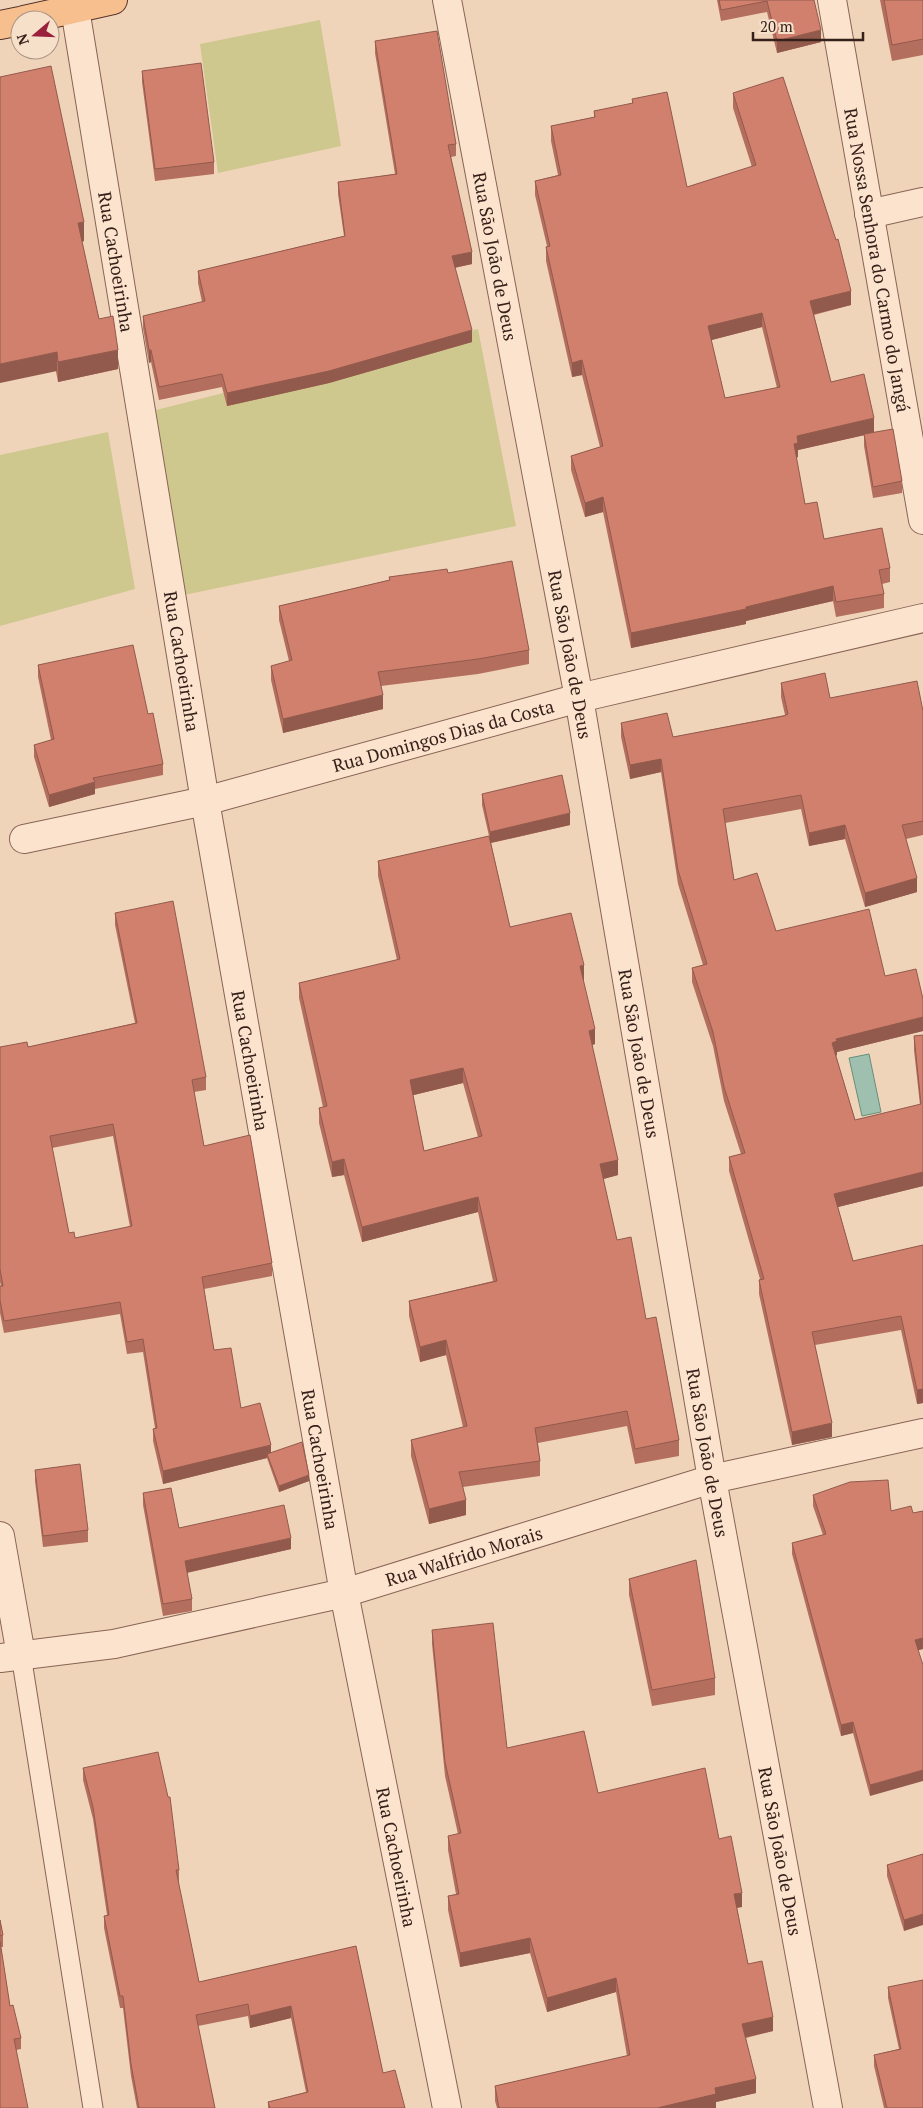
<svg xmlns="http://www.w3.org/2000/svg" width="923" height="2108" font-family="'PT Serif',serif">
<rect width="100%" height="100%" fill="#f0d4ba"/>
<path fill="#cec78e" d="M320,20L341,146L218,173L200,44Z
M478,329L516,526L184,595L156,410Z
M108,432L135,589L0,626V455Z"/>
<path fill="#9fc0af" stroke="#668e7b" d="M869,1054L881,1112L862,1116L849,1058Z"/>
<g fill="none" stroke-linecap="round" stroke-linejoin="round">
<defs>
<path id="service" d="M21,1655L93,2108"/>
<g id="minor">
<path id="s1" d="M447,0L579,698L712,1479L828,2108"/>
<path id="s2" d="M832,0L923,520"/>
<path id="s3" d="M75,9L205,801L344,1593L447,2108"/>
<path d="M869,214L923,202"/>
<path id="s4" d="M24,839L205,801L579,698L923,618"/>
<path d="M0,1536L21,1655"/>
<path id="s5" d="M0,1658L114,1644L344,1593L712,1479L923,1433"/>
</g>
<path id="primary" d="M24,20L113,0
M0,25L20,21"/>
</defs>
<use href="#service" stroke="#886454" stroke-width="21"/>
<use href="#minor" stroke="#886454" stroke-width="30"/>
<use href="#primary" stroke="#553329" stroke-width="30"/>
<use href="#service" stroke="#fbe3ce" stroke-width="19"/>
<use href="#minor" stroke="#fbe3ce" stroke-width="28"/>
<use href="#primary" stroke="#f8bf8e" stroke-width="28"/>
</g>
<path fill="#b46e5e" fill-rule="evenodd" d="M717,0H814L821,42L777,53L767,12L721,21Z
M880,0H923V55L892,61Z
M375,41L456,144V156L451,157L472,264L455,268L472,342L329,383L227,406L222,387L159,400L151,362L149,363L143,328V316L202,302L198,283V271L344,236L338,194V182L395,174L375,53Z
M142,71L214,162V174L155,181L142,82Z
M0,77L84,241L82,242L99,319L118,369L58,382Z
M733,93L851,305L814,315L831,382L874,432L902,481V493L873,498L864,446V435L798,450V457L796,458L805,504L824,539L890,568V582L882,584L884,594V608L836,617L833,601L746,621V624L631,648L603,512L585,517L571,470V456L600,447L582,375L572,377L546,261V247L547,246L535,195V181L558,175L551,141V126L594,117V111L632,104V99L687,187L752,167L733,108ZM762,327L777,388L725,398L711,340Z
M448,573L529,650V664L478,674L381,686L383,709L283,733L271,680V666L289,661L279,620V606L389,580V577Z
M38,665L148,714L163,764V775L95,789V794L49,807L34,757V745L51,740L38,677Z
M781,683L830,698L923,711V835L906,839L917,892L865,907L845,839L809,846L801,809L725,823L734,880L776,931L885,976L923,999V1031L837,1052V1055L836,1056L855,1120L920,1105L914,1050V1036L923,1035V1186L838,1207L853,1261L923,1245V1403L917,1404L901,1330L815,1345L832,1437L792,1445L759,1294V1280L760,1279L729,1171V1157L741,1154L724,1101L713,1046L692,982V968L703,965L678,884L661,772L630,779L621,737V723L673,737L785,715L781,697Z
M482,794L570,825L491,843L510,927L584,980L583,981L595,1044L592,1045L618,1175L603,1179L617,1240L646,1319L679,1440V1456L635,1464L627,1426L538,1443L540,1461V1476L463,1487L466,1515L429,1524L411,1456V1440L463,1427L446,1355L420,1362L409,1316V1301L493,1281L478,1212L362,1242L344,1175L332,1177L319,1123V1108L323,1107L299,998V983L397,960L378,876V861L489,836L482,805ZM463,1083L478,1137L424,1151L413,1095Z
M115,913L206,1077V1090L194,1092L204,1146L272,1263V1276L204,1289L214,1350L241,1408L271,1452L309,1481L279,1492L267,1458L163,1484L153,1441V1429L155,1428L143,1352L127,1354L120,1314L4,1333L0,1313V1286H1L0,1282V1047H28L135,1023L115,925ZM113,1136L130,1227L75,1238L69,1233L52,1148Z
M35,1470L88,1530V1542L43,1547L35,1481Z
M143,1493L179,1528L291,1549L187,1573L192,1599V1611L163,1616L143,1505Z
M813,1495L891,1511L913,1513L923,1511V1649L919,1650L870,1796L853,1733L841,1736L792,1554V1543L823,1535L813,1506Z
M629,1579L715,1678V1695L652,1706L629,1595Z
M432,1630L507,1748L598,1793L719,1839L742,1907L737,1908L748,1964L773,2031L746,2038L756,2093L716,2102V2108H497L495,2101V2086L627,2056L616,1992L547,2012L530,1953L460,1967L448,1910V1896L456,1894L448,1850V1836L458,1834L445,1776L432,1644Z
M83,1768L179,1870V1882H178L199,1982L356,1946L383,2073L405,2108H268V2102L306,2092L291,2018L250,2028L248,2016L198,2026L215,2108H137L131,2076L123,2008H120L104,1928V1916L107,1915L93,1819L83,1780Z
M923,1854L904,1931L887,1876V1865Z
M0,1920L3,1935V1947H1L10,2006L21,2038V2049L16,2050L0,2108Z
M888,1987L923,2108H884L874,2066V2055L899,2049L888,1998Z"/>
<path fill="#925a4c" d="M821,30V42L777,53V41Z
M84,222V241L78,243V223Z
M472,252V264L452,268V256Z
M851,291V305L810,315V301Z
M762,313V327L708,341V326Z
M472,330V342L329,383L227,406V393Z
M118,350V369L58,382V362Z
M149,350H151V362L149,363Z
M57,352V371L0,383V364Z
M582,360V375L572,377V363Z
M874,418V433L798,450V457L794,458V444L797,436Z
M603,497V512L585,517V503Z
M833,586V601L746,621V624L631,648V633Z
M383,695V709L283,733V719Z
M661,759V772L630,779V765Z
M95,782V794L49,807V795Z
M570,813V825L490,843V832Z
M845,825V839L809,846V833Z
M917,878V892L865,907V893Z
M584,965V980L580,981V966Z
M923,1017V1031L837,1052V1055L832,1057V1043L836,1039Z
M595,1029V1044L589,1046V1031Z
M463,1068V1083L410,1096V1080Z
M344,1159V1175L332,1177V1162Z
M618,1160V1175L600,1180V1164Z
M923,1172V1186L834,1208V1194Z
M478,1197V1212L362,1242V1227Z
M446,1340V1355L420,1362V1347Z
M923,1389V1403L917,1404V1390Z
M832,1423V1437L792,1445V1432Z
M271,1445V1457L267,1454V1458L163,1484V1471Z
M309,1475V1481L279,1492V1486Z
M466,1500V1515L429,1524V1509Z
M291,1538V1549L185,1573V1561Z
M923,1638V1649L915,1651V1640Z
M853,1722V1733L841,1736V1725Z
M923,1770V1781L870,1796V1785Z
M742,1893V1907L734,1908V1894Z
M923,1914V1925L904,1931V1920Z
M530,1938V1953L460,1967V1953Z
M616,1978V1992L547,2012V1998Z
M291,2006V2018L250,2028V2016Z
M773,2017V2031L742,2038V2024Z
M756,2079V2093L716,2102V2108H657L715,2088Z"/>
<path fill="#d1806d" stroke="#925a4c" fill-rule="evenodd" d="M719,0H814L821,30L777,41L767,1L721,10Z
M884,0H923V39L892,45Z
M437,31L456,144L448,145L472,252L452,256L472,330L329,371L227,393L222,374L159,387L151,350H149L143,316L205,301L198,271L345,236L338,182L397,174L375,41Z
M201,63L214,162L155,169L142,71Z
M51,66L84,222L78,223L99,319L113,316L118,350L58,362L57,352L0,364V77Z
M783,77L836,240L838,239L851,291L810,301L831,382L864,374L874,418L797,436L798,443L794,444L805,504L817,502L824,539L882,528L890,568L879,570L884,594L836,602L833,586L746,607V609L631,633L603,497L585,503L571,456L603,446L582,360L572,363L546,247L550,246L535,181L561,175L551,126L595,117L594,111L633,103L632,99L667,92L687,187L756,165L733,93ZM762,313L780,387L725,398L708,326Z
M893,429L902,481L873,487L864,434Z
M512,561L529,650L478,659L378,672L383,695L283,719L271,666L292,660L279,606L390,580L389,577L447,569L448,573Z
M133,645L148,714L153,713L163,764L93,778L95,782L49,795L34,745L54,739L38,665Z
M825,673L830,698L917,681L923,711V821L902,825L917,878L865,893L845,825L809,833L801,795L723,809L734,880L757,873L776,931L869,909L885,976L916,969L923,999V1017L836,1039L837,1041L832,1043L855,1120L921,1104L914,1036L923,1035V1172L834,1194L853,1261L923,1245V1389L917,1390L901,1316L812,1332L832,1423L792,1432L759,1280L764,1279L729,1157L745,1153L724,1087L713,1032L692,968L707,964L678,870L661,759L630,765L621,723L667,713L673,737L784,716L788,714L781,683Z
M562,775L570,813L490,832L482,794Z
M489,836L510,927L571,913L584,965L580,966L595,1029L589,1031L618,1160L600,1164L617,1240L631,1237L646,1319L656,1317L679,1440L635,1449L627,1411L535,1428L540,1461L459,1472L466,1500L429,1509L411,1440L467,1426L446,1340L420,1347L409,1301L497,1281L478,1197L362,1227L344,1159L332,1162L319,1108L327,1106L299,983L400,959L378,861ZM463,1068L482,1136L424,1151L410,1080Z
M173,901L206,1077L192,1080L204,1146L250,1135L272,1263L202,1277L214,1350L231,1348L241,1408L260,1403L271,1445L163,1471L153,1429L157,1428L143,1339L127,1342L120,1302L4,1321L0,1300V1286H3L0,1269V1047L27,1042L28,1047L137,1023L115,913ZM113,1124L132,1226L75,1238L74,1232L69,1233L50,1136Z
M302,1442L309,1475L279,1486L267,1454Z
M80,1464L88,1530L43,1536L35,1470Z
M888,1480L891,1511L911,1506L913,1513L923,1511V1638L915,1640L923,1665V1770L870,1785L853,1722L841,1725L792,1543L826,1534L813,1495L850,1482Z
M171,1488L179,1528L284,1505L291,1538L185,1561L192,1599L163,1604L143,1493Z
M696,1560L715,1678L652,1690L629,1579Z
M493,1623L507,1748L584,1731L598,1793L705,1768L719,1839L731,1836L742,1893L734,1894L748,1964L762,1961L773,2017L742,2024L756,2079L715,2088L716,2094L657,2108H499L495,2086L630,2055L616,1978L547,1998L530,1938L460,1953L448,1896L459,1894L448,1836L461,1833L445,1762L432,1630Z
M158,1752L168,1797H170L179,1870H176L199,1982L356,1946L383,2073L395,2070L405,2108H270L268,2102L308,2092L291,2006L250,2016L248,2004L196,2015L215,2108H139L131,2064L123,1996H120L104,1916L109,1915L93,1807L83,1768Z
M923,1854V1914L904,1920L887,1865Z
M0,1920L3,1935L0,1936Z
M0,1941L10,2006L13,2005L21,2038L14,2039L28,2108H0Z
M923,1980V2108H887L874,2055L901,2049L888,1987Z"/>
<g text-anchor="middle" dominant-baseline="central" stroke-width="4" stroke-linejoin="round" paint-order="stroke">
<g font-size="18" fill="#36211a" stroke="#f7e0ca">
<text stroke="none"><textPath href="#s1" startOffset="261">Rua São João de Deus</textPath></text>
<text stroke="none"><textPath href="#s2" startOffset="264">Rua Nossa Senhora do Carmo do Jangá</textPath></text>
<text stroke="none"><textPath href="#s3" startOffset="256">Rua Cachoeirinha</textPath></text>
<text stroke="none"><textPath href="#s1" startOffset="666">Rua São João de Deus</textPath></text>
<text stroke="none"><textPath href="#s3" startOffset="661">Rua Cachoeirinha</textPath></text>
<text stroke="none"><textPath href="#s4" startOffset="432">Rua Domingos Dias da Costa</textPath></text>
<text stroke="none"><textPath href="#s1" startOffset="1071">Rua São João de Deus</textPath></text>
<text stroke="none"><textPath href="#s3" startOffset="1066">Rua Cachoeirinha</textPath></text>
<text stroke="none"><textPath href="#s1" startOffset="1476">Rua São João de Deus</textPath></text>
<text stroke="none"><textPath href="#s3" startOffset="1471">Rua Cachoeirinha</textPath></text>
<text stroke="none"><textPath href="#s5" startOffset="476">Rua Walfrido Morais</textPath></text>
<text stroke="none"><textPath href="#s1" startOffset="1881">Rua São João de Deus</textPath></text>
<text stroke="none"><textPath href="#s3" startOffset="1876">Rua Cachoeirinha</textPath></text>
</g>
</g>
<g transform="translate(35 35) rotate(251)"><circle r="24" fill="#f7e0ca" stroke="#aa9484"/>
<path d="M0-4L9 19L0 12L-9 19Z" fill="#9b203c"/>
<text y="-8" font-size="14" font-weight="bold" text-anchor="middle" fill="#36211a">N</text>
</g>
<path d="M753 32v8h110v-8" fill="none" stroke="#36211a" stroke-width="2.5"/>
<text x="760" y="32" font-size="15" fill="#36211a" stroke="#f7e0ca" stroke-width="4" paint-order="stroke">20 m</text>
</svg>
